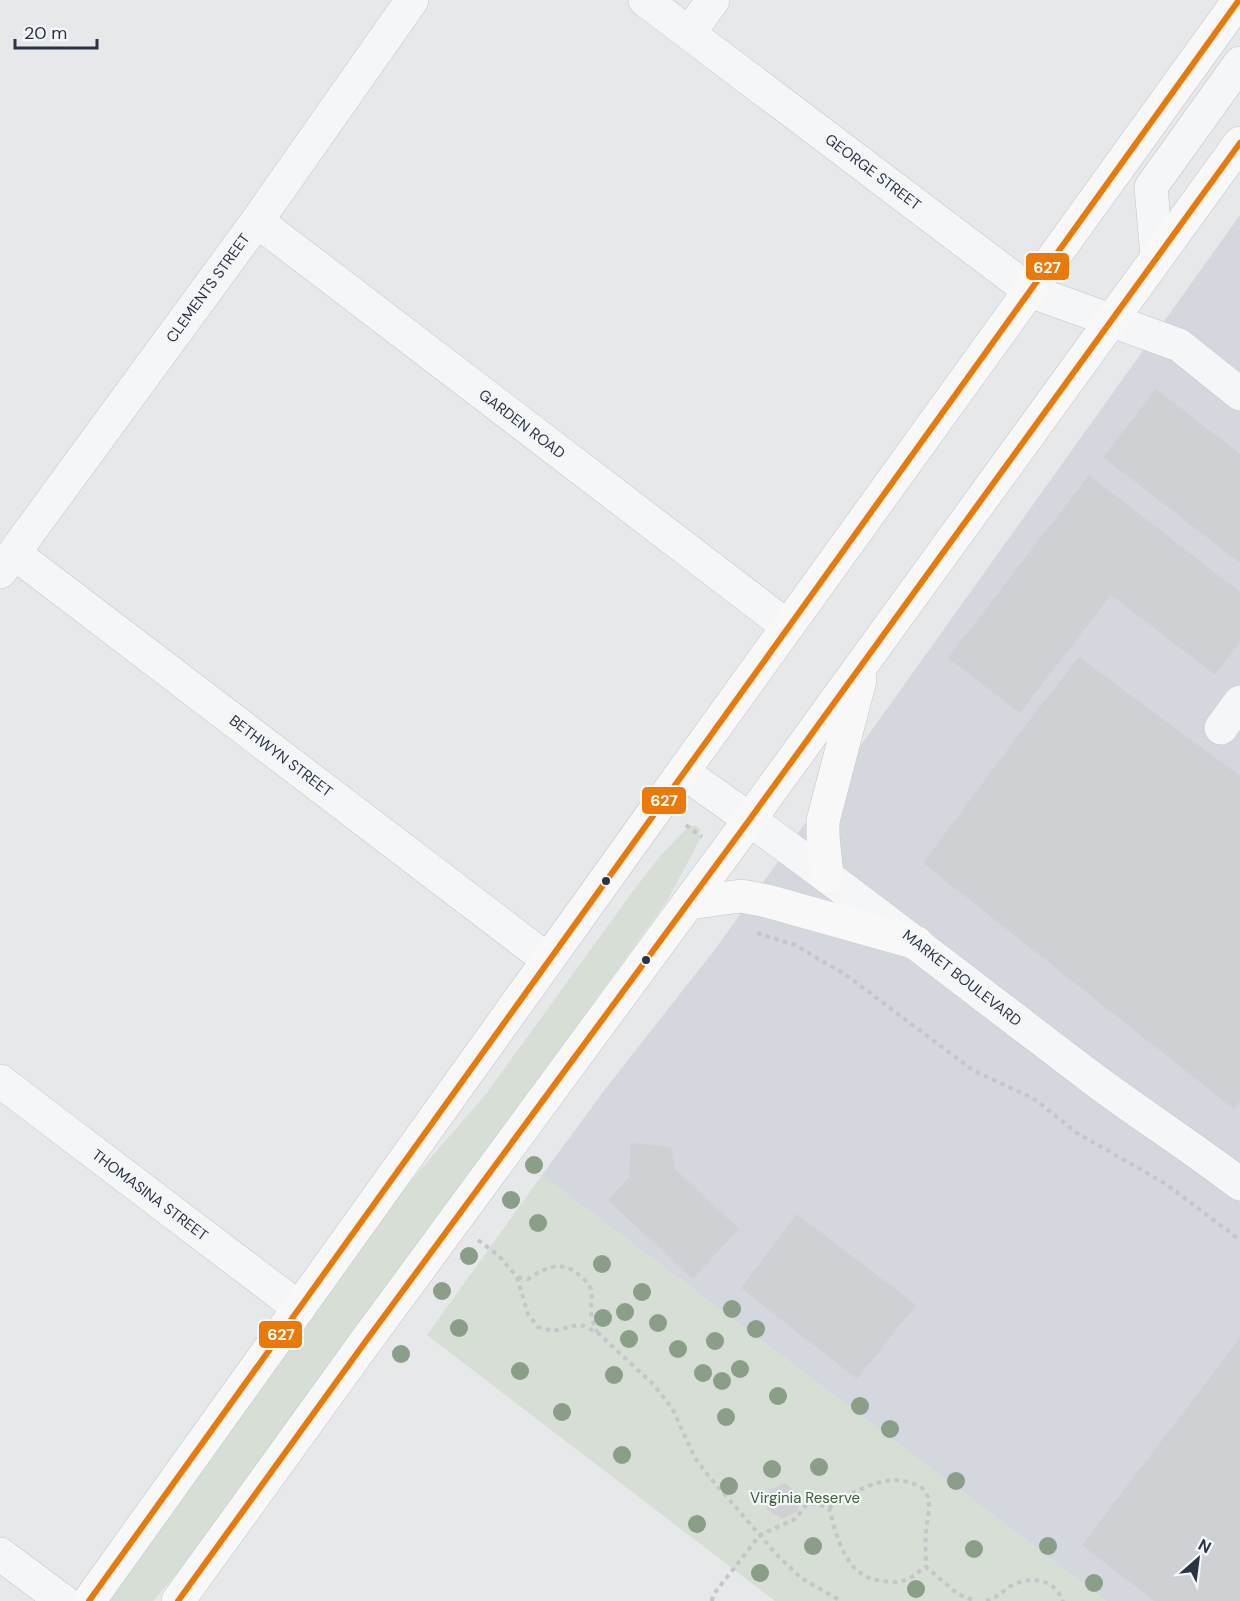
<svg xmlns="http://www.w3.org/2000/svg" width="1240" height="1601" font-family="'DM Sans',sans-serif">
<rect width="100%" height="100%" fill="#e6e8ea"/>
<path fill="#d4d7dd" d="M1240,215V1601H1107L542,1175L606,1088L716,948Z"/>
<path fill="#d6ded6" d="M689,826H696L700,829L699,841L667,901L195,1553L153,1601H106L397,1197L486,1094L633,891L661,855Z
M542,1175L1107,1601H775L427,1335Z"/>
<path fill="#ced0d3" d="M1156,389L1240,454V563L1103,457Z
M1089,475L1240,592V642L1215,675L1111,595L1020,713L948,658Z
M1079,657L1240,776V1101L1234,1109L923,863L1032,717Z
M631,1143L671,1147L675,1169L739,1229L693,1279L608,1200L629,1177Z
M797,1214L916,1305L857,1379L741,1288Z
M1240,1338V1601H1154L1082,1545Z
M785,1483L799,1494L798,1511L782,1519L767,1509L769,1490Z"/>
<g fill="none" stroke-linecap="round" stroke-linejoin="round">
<defs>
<path id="minor" d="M645,0L1030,291L1179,345L1240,394
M689,33L713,0
M257,221L787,626
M1157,257L1151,187L1240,63
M14,553L548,960
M0,572L257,221L412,0
M1221,728L1240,702
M683,772C823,870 956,975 1092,1078C1140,1114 1192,1147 1240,1184
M0,1081L299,1308
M0,1554L63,1601"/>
<path id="major" d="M827,876L823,836V821L860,680
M689,903L741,896L767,901L917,943
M89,1601L646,823L1239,0
M178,1601L363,1345L750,819L1240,143"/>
</defs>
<use href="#minor" stroke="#c4c6c8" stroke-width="34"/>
<use href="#major" stroke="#c2c5c8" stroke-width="34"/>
<path stroke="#c5c6ca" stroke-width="4" stroke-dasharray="4.5 4.5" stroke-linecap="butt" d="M686,825L702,837
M757,933L795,945L846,975L974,1071L1033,1098L1077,1133L1166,1184L1240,1240
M478,1240L499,1256L517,1277L528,1314L538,1327L553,1331L578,1325L584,1326L598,1333L654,1385L672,1408L695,1458L707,1474L777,1555L801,1578L841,1601
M518,1277L528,1279C545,1268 562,1259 579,1275C584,1279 589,1284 591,1290C593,1297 591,1303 591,1310C591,1318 594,1325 597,1332
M829,1508C852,1493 883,1473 911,1483C917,1485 923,1487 926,1493C933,1505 926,1521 926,1535C925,1545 926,1557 926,1567
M712,1601L713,1595L760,1535L795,1519L807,1504H817L829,1508C837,1538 846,1578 883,1581C889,1582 896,1583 902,1581C912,1579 918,1571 926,1567L958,1594L975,1601
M986,1601C996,1599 1002,1591 1011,1586C1030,1575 1055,1579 1063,1601"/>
<use href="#minor" stroke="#f5f6f7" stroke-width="33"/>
<use href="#major" stroke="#f8f8f8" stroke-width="33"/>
<defs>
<path id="bus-1" d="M89,1601L1239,0
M178,1601L363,1345L750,819L1240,143"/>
</defs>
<use href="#bus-1" stroke="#f4f6f9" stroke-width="10"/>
<use href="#bus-1" stroke="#ea7a07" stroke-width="6"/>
</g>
<g fill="#8a9e88">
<circle cx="534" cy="1165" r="9"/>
<circle cx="511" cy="1200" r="9"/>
<circle cx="538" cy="1223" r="9"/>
<circle cx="469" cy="1256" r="9"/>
<circle cx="602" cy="1264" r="9"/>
<circle cx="442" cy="1291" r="9"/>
<circle cx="642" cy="1292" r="9"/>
<circle cx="732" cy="1309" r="9"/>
<circle cx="625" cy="1312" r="9"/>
<circle cx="603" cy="1318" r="9"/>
<circle cx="658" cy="1323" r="9"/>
<circle cx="459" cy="1328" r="9"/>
<circle cx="756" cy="1329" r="9"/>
<circle cx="629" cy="1339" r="9"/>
<circle cx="715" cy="1341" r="9"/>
<circle cx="678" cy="1349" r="9"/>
<circle cx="401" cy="1354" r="9"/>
<circle cx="740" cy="1369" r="9"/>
<circle cx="520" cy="1371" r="9"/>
<circle cx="703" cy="1373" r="9"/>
<circle cx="614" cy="1375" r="9"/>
<circle cx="722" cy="1381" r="9"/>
<circle cx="778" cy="1396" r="9"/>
<circle cx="860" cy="1406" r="9"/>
<circle cx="562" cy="1412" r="9"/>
<circle cx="726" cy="1417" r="9"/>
<circle cx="890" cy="1429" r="9"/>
<circle cx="622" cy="1455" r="9"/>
<circle cx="819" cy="1467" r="9"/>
<circle cx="772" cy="1469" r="9"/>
<circle cx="956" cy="1481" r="9"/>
<circle cx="729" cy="1486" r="9"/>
<circle cx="697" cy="1524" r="9"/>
<circle cx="813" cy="1546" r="9"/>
<circle cx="1048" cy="1546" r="9"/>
<circle cx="974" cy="1549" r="9"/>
<circle cx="760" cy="1573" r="9"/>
<circle cx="1094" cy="1583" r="9"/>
<circle cx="916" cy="1589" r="9"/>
</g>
<g fill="#2b3445" stroke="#f4f6f9" stroke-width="2">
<circle cx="606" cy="881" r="5"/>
<circle cx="646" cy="960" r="5"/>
</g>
<g text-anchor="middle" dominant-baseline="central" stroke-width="4.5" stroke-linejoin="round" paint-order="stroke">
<g font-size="15" fill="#2b3445" stroke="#f4f6f9">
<text transform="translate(873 172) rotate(37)">GEORGE STREET</text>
<text transform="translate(208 288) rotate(-54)">CLEMENTS STREET</text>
<text transform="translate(522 424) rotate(37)">GARDEN ROAD</text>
<text transform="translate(281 756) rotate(37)">BETHWYN STREET</text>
<text transform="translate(962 978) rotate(38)">MARKET BOULEVARD</text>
<text transform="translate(150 1195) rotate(37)">THOMASINA STREET</text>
</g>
<g font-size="15" fill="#3f6138" stroke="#f4f6f9">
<text x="805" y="1498">Virginia Reserve</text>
</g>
</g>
<g stroke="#f4f6f9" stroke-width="2">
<rect x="1025" y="252" width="45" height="29" rx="6" fill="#ea7a07"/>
<rect x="641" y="786" width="46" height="29" rx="6" fill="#ea7a07"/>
<rect x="258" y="1320" width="45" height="29" rx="6" fill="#ea7a07"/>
</g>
<g font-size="16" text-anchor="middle" font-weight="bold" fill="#fff">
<text x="1047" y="273">627</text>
<text x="664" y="806">627</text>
<text x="281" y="1340">627</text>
</g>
<g transform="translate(1198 1559) rotate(28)" stroke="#f4f6f9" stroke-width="4.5" paint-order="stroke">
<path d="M0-4.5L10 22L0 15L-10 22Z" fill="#2b3445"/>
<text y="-9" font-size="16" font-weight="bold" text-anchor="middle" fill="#2b3445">N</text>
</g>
<path d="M15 39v9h82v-9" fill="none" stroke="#2b3445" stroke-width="3"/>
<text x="24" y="39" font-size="18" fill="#2b3445" stroke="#f4f6f9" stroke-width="4.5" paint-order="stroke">20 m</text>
</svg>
